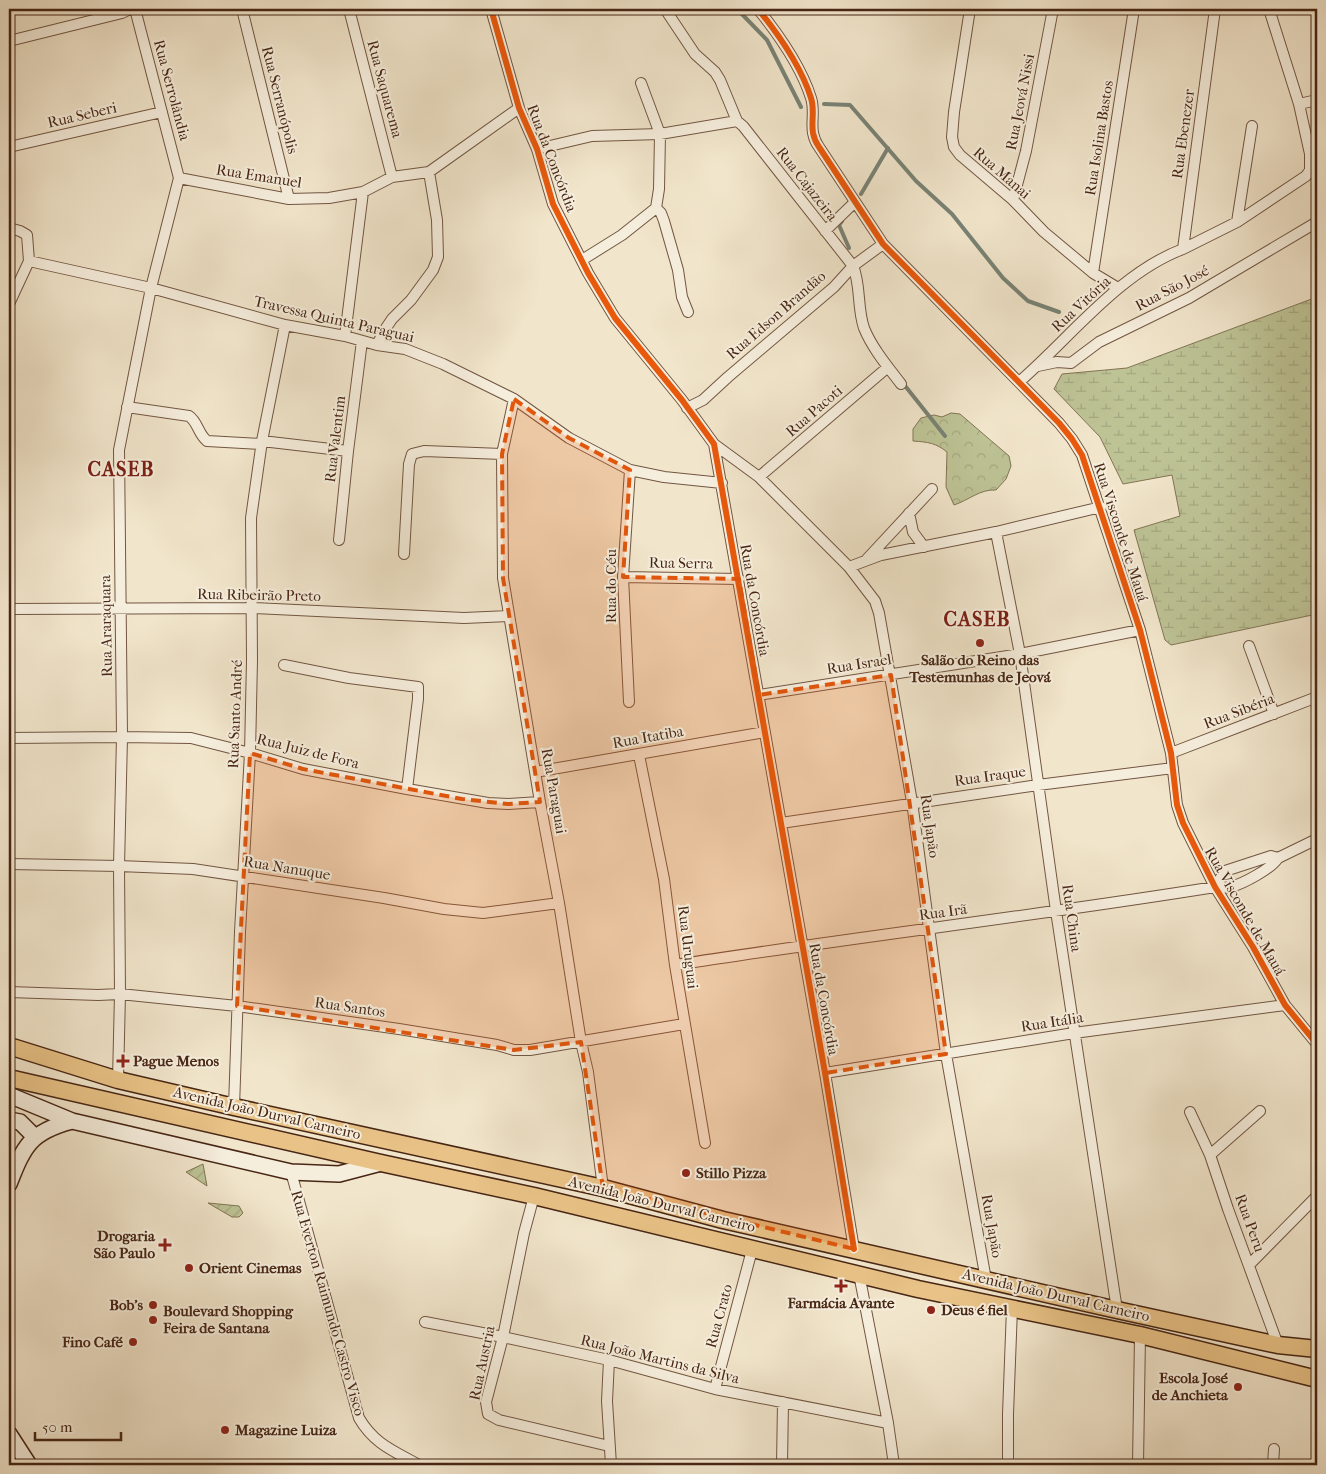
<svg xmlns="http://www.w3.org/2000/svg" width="1326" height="1474" font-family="'IM FELL French Canon',serif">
<defs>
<pattern id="forest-crowns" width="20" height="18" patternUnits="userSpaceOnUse" patternTransform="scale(1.25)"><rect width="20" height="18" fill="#bdc395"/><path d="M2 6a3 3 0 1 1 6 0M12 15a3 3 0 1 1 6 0" fill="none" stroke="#a4a780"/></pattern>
<pattern id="wetland-marsh" width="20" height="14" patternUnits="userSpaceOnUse" patternTransform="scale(1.25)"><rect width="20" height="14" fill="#bdc395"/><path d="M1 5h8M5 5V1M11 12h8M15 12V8" fill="none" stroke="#a4a780"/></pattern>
<pattern id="garden-furrows" width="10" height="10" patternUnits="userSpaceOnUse" patternTransform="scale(1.25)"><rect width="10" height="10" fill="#bdc395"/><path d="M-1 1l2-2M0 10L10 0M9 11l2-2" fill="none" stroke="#a4a780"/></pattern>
</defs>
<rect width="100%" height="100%" fill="#f1e5cb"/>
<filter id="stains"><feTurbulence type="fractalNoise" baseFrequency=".004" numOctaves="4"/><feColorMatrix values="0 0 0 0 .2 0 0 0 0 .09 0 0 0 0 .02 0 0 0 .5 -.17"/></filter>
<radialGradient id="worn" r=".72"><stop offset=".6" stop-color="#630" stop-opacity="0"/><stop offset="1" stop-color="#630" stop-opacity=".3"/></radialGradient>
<path fill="url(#forest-crowns)" stroke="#827454" d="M951,413L960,414L1009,456L1011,466L1006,479L996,490C980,489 969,500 954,505L946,487L947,452C936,443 928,442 913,441V429L921,418L934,415L942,417Z"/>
<path fill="url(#wetland-marsh)" stroke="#827454" d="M1317,297V614L1171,645L1165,640L1134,530L1180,516L1172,475L1123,484L1100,437L1054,389L1062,374L1127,368Z"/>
<path fill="url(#garden-furrows)" stroke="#827454" d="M203,1164L207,1186L186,1172Z
M208,1203L239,1206L243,1213L239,1217H232Z"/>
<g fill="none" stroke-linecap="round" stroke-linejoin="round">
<path stroke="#798274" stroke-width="4" d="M737,9L767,40L801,107
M824,104L850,105L916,181L952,214L1003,278L1028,301L1059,312
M861,194L888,148
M842,221L839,225L849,248
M902,382L945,436"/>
<defs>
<path id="street" d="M242,9L289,199
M349,9L392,177
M491,9L519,108L537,149L553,204L588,273L615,318L682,400L714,444L825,1073L854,1249
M665,9L695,54L715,72L720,80L737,121L743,126L853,266C861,285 857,308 864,328C872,348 888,367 901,384
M758,9C779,35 801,66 811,98C815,110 811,121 813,133C814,138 816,143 819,147L883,244L1059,423L1072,439L1082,455L1140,630L1171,753L1177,805L1183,823L1215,887L1253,947L1285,1005L1317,1044
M970,9L954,112L952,137L954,147L960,155L1013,200L1044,232L1093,273L1118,288
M9,41L122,13L130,9
M1299,104L1317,100
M9,147L162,112
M537,149L592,136L660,134L737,121
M179,178L289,199L329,198L363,192L392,177L429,172L519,108
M1013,200L1026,151L1053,9
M656,208L661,213L664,221L678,270L682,297L688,312
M1237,222L1252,126
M9,228L20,231L27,235L29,261
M825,231L855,202
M1183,249L1237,222L1306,176L1310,170V154L1299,104L1269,9
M582,260L622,235L656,208L659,189L660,134L641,83
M1093,273L1134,9
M9,304L29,261L151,288L285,325L345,336L377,345L405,349L443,364L514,399L569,438L630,470L664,477L722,483
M345,336L363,192
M377,345L384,331L392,319L411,300L433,270L438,257L437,220L429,172
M1038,366L1057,362L1071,363L1099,342L1189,298L1317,222
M1019,382C1070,338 1119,273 1183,249L1215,9
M514,399L502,454L503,578L540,802L559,903L581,1042L588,1072L603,1188
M127,407L189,416C198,422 198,434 207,441L262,444
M687,408L703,400L728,377L834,287L853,266L883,244
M262,441L348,451
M714,444L759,477L849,567L875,601L879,613L912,802L946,1054L986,1280
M759,477L888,367
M909,513L913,532L924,547
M996,532L1020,654L1056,911L1117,1310
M339,540L348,451L362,341
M404,554L409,464L412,454L424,451L502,454
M867,559L932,489
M849,567L881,555L996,532L1101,507
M623,577L739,579
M9,609L252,608L464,618L509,616
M1249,646L1274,714
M284,665L349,678L418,687V699L407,789
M759,695L1020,654L1140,630
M629,702L623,577L630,470
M9,738L122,737L191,738L250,753L303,769L407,789L488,803L508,804L540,802
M1171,753L1317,697
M639,755L664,879L675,965L705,1143
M535,772L765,732
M781,823L1038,785L1173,768
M9,864L119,866L193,869L384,898L444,909L483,913L559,903
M1215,887L1225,871L1271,856L1278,858
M675,965C854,937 1035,916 1215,887C1220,887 1226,888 1231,887C1244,883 1271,869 1278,858L1317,839
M9,992L98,995L120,994L237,1006L399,1029L497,1045L514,1050H530L684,1024
M825,1073L1074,1033L1285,1005
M118,1080L120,994L119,866L122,737L119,450L151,288L179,178L135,9
M234,1107L240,932L250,753L252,660L251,518L262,441L285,325
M1190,1112L1210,1155L1228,1209L1278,1345
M1210,1155L1260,1111
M291,1172L359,1418C374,1444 394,1451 419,1465
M534,1196L524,1233L503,1337L486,1402L488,1414L499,1420L609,1446
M1249,1265L1317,1196
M859,1274L888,1423L894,1465
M425,1322L503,1337L609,1360L715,1389L888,1423
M609,1360L607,1401L611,1465
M715,1389L752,1250
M782,1465L783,1402
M1008,1465V1414L1012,1308
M1138,1465L1140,1335
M1273,1465L1274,1449"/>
<path id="secondary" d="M9,1095L72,1121L291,1172L339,1174L381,1163
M9,1120L20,1122L35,1137
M9,1184C24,1146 30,1132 72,1121
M9,1434L29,1465"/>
<path id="primary" d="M9,1046L118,1080L234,1107L603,1188L723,1220L1117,1310L1278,1345L1317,1349
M9,1078L381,1163L534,1196L918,1289L1140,1335L1317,1379"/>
</defs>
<use href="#street" stroke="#725642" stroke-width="12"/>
<use href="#secondary" stroke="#472614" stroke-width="18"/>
<use href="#primary" stroke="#472614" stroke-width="19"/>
<use href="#street" stroke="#f6eedd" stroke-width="10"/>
<use href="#secondary" stroke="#f6eedd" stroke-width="15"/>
<use href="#primary" stroke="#e8c286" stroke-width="16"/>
<defs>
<path id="cycleway" d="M491,9L519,108L537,149L553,204L588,273L615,318L682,400L714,444L825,1073L854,1249
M758,9C779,35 801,66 811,98C815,110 811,121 813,133C814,138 816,143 819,147L883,244L1059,423L1072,439L1082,455L1140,630L1171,753L1177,805L1183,823L1215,887L1253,947L1285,1005L1317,1044"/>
</defs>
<use href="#cycleway" stroke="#f6eedd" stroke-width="9"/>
<use href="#cycleway" stroke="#e8590c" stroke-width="6"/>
</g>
<path fill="#e0560c" fill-opacity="0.2" stroke="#e0560c" stroke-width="4" stroke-dasharray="10 6" stroke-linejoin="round" d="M514,399L569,438L630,470L623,577L739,579L759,695L891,675L946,1054L825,1073L854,1249L603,1188L581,1042L514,1050L237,1006L250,753L303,769L462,799L508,804L540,802L503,578L502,454Z"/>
<g fill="#8f2418" stroke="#f6eedd" stroke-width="2">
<circle cx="980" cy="643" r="5"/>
<path d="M120.5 1053.5h5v5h5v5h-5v5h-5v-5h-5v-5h5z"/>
<circle cx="686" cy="1173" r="5"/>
<path d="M162.5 1237.5h5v5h5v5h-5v5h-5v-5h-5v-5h5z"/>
<circle cx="189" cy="1268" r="5"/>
<path d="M838.5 1278.5h5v5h5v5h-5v5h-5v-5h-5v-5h5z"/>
<circle cx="153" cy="1305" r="5"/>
<circle cx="931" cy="1310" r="5"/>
<circle cx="153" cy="1320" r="5"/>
<circle cx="133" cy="1342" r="5"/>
<circle cx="1238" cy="1387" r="5"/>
<circle cx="225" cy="1430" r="5"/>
</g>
<g text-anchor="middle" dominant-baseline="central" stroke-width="4" stroke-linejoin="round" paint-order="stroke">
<g font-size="15" fill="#472614" stroke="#f6eedd">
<text transform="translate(385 89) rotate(75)">Rua Saquarema</text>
<text transform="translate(172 90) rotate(75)">Rua Serrolândia</text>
<text transform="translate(280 100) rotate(76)">Rua Serranópolis</text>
<text transform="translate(1020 102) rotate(-79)">Rua Jeová Nissi</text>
<text transform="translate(82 115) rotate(-13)">Rua Seberi</text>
<text transform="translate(1183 134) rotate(-82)">Rua Ebenezer</text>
<text transform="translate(1099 138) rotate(-81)">Rua Isolina Bastos</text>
<text transform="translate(552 158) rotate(69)">Rua da Concórdia</text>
<text transform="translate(1002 173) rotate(41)">Rua Manai</text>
<text transform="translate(259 176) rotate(9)">Rua Emanuel</text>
<text transform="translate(807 184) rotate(52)">Rua Cajazeira</text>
<text transform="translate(1172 288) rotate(-28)">Rua São José</text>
<text transform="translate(1081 304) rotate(-43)">Rua Vitória</text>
<text transform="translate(776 315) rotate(-41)">Rua Edson Brandão</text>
<text transform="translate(334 319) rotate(13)">Travessa Quinta Paraguai</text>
<text transform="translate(814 411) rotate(-41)">Rua Pacoti</text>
<text transform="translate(335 439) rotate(-83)">Rua Valentim</text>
<text transform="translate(1121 532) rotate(72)">Rua Visconde de Mauá</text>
<text transform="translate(681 563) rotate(1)">Rua Serra</text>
<text transform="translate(611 586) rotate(-90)">Rua do Céu</text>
<text transform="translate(259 595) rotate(1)">Rua Ribeirão Preto</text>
<text transform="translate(755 600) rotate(80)">Rua da Concórdia</text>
<text transform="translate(106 626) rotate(-91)">Rua Araraquara</text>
<text transform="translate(859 664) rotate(-9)">Rua Israel</text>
<text transform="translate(1239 711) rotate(-21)">Rua Sibéria</text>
<text transform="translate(235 714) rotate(-88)">Rua Santo André</text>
<text transform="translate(648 737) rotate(-10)">Rua Itatiba</text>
<text transform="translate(308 751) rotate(14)">Rua Juiz de Fora</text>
<text transform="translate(990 776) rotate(-8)">Rua Iraque</text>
<text transform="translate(554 791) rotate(80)">Rua Paraguai</text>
<text transform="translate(930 826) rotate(82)">Rua Japão</text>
<text transform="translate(287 868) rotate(9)">Rua Nanuque</text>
<text transform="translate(1245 911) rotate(60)">Rua Visconde de Mauá</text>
<text transform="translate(943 912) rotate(-8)">Rua Irã</text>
<text transform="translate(1072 918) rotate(82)">Rua China</text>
<text transform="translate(688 947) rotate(83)">Rua Uruguai</text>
<text transform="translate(824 999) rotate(80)">Rua da Concórdia</text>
<text transform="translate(350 1007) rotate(8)">Rua Santos</text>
<text transform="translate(1052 1022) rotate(-9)">Rua Itália</text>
<text transform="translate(267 1113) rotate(13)">Avenida João Durval Carneiro</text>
<text transform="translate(662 1204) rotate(14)">Avenida João Durval Carneiro</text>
<text transform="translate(1250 1223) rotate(70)">Rua Peru</text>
<text transform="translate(992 1226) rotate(80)">Rua Japão</text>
<text transform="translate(1056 1295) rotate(13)">Avenida João Durval Carneiro</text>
<text transform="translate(328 1303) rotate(74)">Rua Everton Raimundo Castro Visco</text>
<text transform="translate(719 1316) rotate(-75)">Rua Crato</text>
<text transform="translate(660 1359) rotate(14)">Rua João Martins da Silva</text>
<text transform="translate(482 1363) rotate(-78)">Rua Austria</text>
</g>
<g font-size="15" font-weight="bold" fill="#472614" stroke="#f6eedd" text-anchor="start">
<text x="980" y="660" text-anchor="middle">Salão do Reino das<tspan x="980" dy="17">Testemunhas de Jeová</tspan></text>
<text x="133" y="1061">Pague Menos</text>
<text x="696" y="1173">Stillo Pizza</text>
<text x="155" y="1236" text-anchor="end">Drogaria<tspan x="155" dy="17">São Paulo</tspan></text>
<text x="199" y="1268">Orient Cinemas</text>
<text x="841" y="1303" text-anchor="middle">Farmácia Avante</text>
<text x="143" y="1305" text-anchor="end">Bob's</text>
<text x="941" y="1310">Deus é fiel</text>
<text x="163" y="1311">Boulevard Shopping<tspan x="163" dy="17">Feira de Santana</tspan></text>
<text x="123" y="1342" text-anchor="end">Fino Café</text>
<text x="1228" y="1378" text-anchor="end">Escola José<tspan x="1228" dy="17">de Anchieta</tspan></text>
<text x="235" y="1430">Magazine Luiza</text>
</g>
<g font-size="20" font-weight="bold" letter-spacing="1" fill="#7a1f14" stroke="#f6eedd">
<text x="121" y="469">CASEB</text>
<text x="977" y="619">CASEB</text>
</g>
</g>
<rect width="1326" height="1474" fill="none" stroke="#f1e5cb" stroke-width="30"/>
<rect x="10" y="10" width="1306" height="1454" fill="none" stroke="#472614" stroke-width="2.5"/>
<rect x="15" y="15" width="1296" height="1444" fill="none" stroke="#472614"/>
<path d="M35 1432v8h86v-8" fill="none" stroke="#472614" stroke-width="2.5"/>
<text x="42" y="1432" font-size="15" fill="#472614" stroke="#f6eedd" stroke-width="4" paint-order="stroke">50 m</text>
<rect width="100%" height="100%" filter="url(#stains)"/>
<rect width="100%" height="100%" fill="url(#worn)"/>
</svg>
